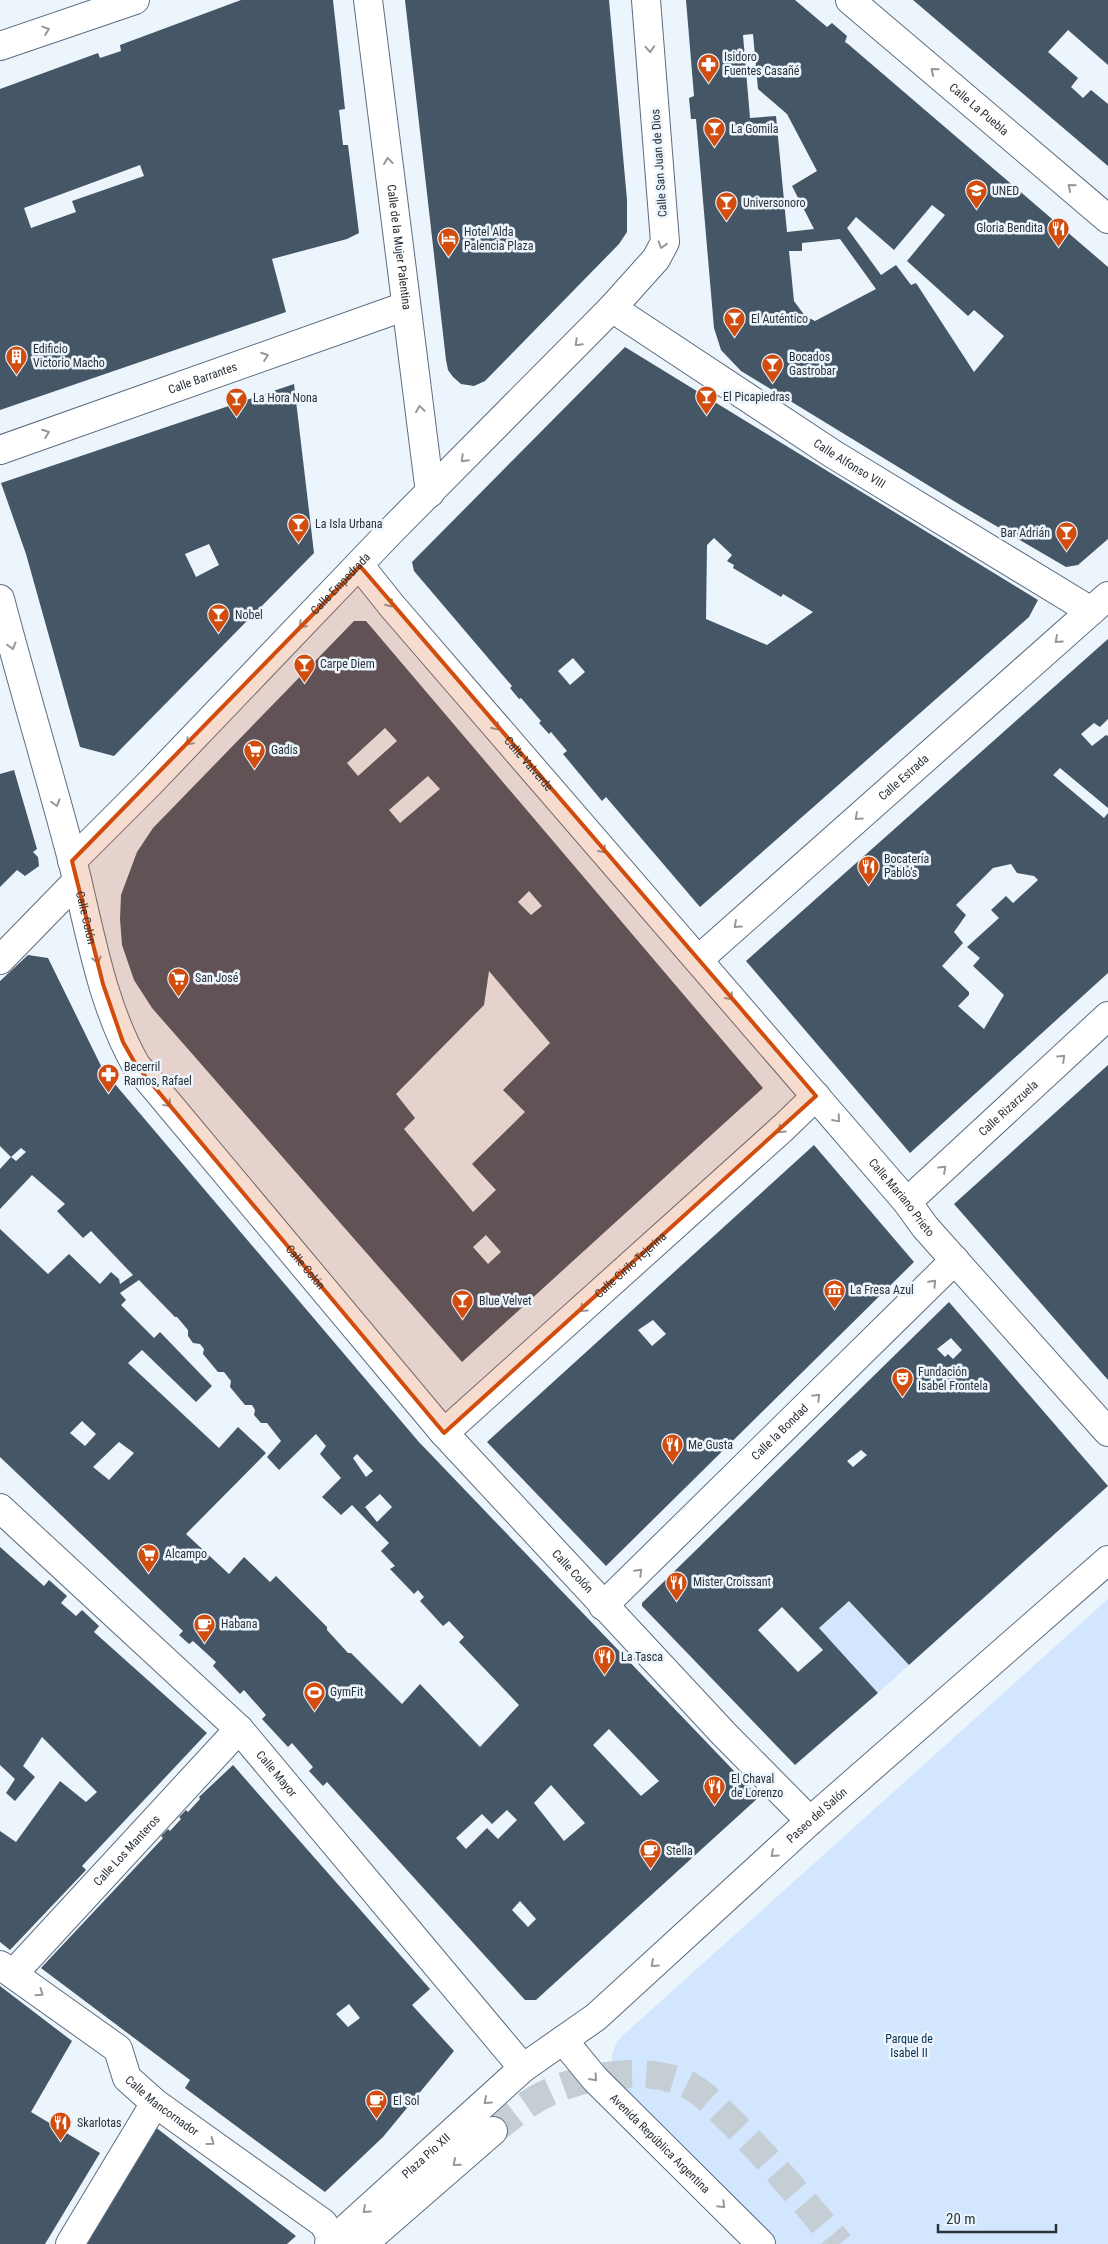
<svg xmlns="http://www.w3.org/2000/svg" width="1108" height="2244" font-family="'Roboto Condensed',sans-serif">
<rect width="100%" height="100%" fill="#ecf4fc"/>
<path fill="#d2e7fe" d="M1108,1599V2244H774L615,2085C610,2067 609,2052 621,2037Z
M849,1601L909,1665L878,1693L819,1628Z"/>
<path fill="#455667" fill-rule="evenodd" d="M241,0H333L345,109L339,110L343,145H348L359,233L347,239L272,259L286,312L0,410V89L98,53L100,58L121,51L120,45ZM140,165L144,176L72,201L76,212L31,228L24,208Z
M405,0H609L627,200V232L619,244L485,381L474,386L461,384L453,377L448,370L446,360Z
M686,0H795L827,27L832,23L847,36L845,42L848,44L1108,267V539L1078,565L1066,567L962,506L741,371L721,350L714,328L696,119H691L689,98L694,96ZM753,34L758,89L787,114L817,171L792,186L814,229L787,232L776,116L750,118L743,35ZM932,205L945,215L907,261L968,316L974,310L1004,336L974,372L916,283L911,285L896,265L881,275L847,228L856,217L894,250ZM840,239L876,289L815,321L805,316L794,301L789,251H802V243Z
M913,0H1108V65L1068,30L1048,52L1078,78L1071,87L1083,98L1091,90L1108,104V166Z
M625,347L1038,600L1029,617L700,907L606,797L602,801L563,754L567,751L551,732L549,734L539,723L541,721L521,698L519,699L510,688L512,686L414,571L412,562ZM714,538L732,555L727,561L734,565L733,568L781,597L783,594L813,612L767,645L706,619L707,545ZM573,658L585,672L570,685L558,671Z
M294,384L314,553L114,756L80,747L26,554L1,483ZM209,544L219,565L196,577L185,554Z
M354,621H366L763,1088L462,1362L152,1008L134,980L122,945L120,919L121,895L137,852L153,828ZM385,728L397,741L358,776L347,763ZM428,776L440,789L400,823L389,810ZM529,891L542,906L531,915L518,902ZM489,971L550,1043L503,1090L525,1112L472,1164L496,1190L473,1212L404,1129L415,1118L396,1094L484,1005ZM486,1235L501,1252L488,1264L473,1247Z
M1108,639V719L1100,727L1094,723L1081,734L1092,746L1106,735L1108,736V808L1060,768L1053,775L1104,818L1108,813V973L910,1153L746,961ZM1011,864L1017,873L1034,876L1038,880L1013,903L1006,896L991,910L999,918L967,947L980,958L973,966L1004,995L984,1029L958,1006L969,995V992L942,966L963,943L954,932L966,915L956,905L993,868Z
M14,770L37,849L33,852L38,857L39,866L25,876L17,870L0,887V774Z
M28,955L48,958L103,1070L418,1441L759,1797L536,2000H525L327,1782L323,1786L309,1771L313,1767L292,1743L288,1747L262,1719L266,1715L244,1690L240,1694L213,1666L216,1662L193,1641L189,1644L179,1635L183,1631L0,1457V1229L48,1274L69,1254L100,1284L111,1272L119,1279L120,1284L133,1275L91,1231L83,1238L57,1211L65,1204L32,1175L0,1209V1169L11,1157L0,1146V981ZM21,1148L26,1152L16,1161L11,1157ZM139,1280L175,1317H177L188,1330V1336L193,1343L200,1344L204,1349L203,1354L218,1372H224L231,1381L230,1387L245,1405H252L255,1410L254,1415L261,1423H267L281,1441L267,1457L279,1470L316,1434L326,1446L320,1454L341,1478L322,1497L341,1515L352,1505L389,1543L381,1551L395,1566L390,1569L414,1594L418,1590L424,1597L420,1601L443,1626L449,1621L464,1637L459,1642L519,1705L480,1747L420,1684L402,1704L351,1653H348L327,1630V1627L276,1576L270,1582L244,1557L229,1574L186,1534L266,1453L238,1427L219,1448L128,1363L142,1350L196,1402L212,1386L160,1332L154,1338L121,1305L126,1300L120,1293ZM82,1421L96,1434L85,1446L70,1433ZM119,1442L134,1453L109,1480L93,1467ZM357,1454L373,1471L366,1477L353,1458ZM380,1494L392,1507L377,1522L365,1507ZM609,1729L659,1781L641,1796L593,1745ZM551,1785L585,1823L564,1841L534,1803ZM507,1810L517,1820L498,1839L487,1828L466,1849L456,1838L482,1814L492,1824ZM520,1901L536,1919L528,1927L512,1910Z
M1108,1065V1380L954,1204Z
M814,1145L914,1262L606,1566L487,1442ZM653,1320L666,1334L652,1346L638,1330Z
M949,1302L1108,1486L909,1665L849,1601L819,1628L878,1693L795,1765L642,1606V1603ZM951,1338L962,1350L953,1359L948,1354L945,1357L937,1349ZM861,1450L867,1455L853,1467L847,1461ZM782,1607L823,1650L798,1672L758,1630Z
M0,1547L44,1586L49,1580L67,1596L61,1603L76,1616L82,1610L99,1626L94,1632L207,1733L82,1866L86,1870L10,1950L0,1942V1831L16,1842L60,1781L86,1802L97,1792L42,1737L23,1766L35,1777L15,1801L6,1793L15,1779L0,1765Z
M233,1765L430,1989L412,2005L454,2051L383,2137L325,2192L185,2088L190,2080L41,1968L163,1838L161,1836L168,1829L170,1831L181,1819L179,1817L186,1810L188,1812L200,1799L199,1797ZM349,2004L360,2018L348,2027L336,2014Z
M0,1986L72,2041L31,2112L100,2153L45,2244H0Z
M154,2126L296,2236L287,2244H84Z"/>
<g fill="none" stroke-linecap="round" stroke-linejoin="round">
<path stroke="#c5cdd5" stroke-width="28" stroke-dasharray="28 14" stroke-linecap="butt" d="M493,2131C507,2120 521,2108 536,2099C575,2075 651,2063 692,2087C709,2097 721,2112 735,2125C772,2163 806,2204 840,2244"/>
<defs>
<g id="street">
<path id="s1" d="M368,0L430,493"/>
<path id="s2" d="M850,0L1108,219"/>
<path d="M0,46L135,0"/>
<path id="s3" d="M612,308L833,454L1091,611"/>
<path id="s4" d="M0,450L406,306"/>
<path id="s5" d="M360,566L392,606L907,1202L925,1227L1108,1432"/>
<path id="s6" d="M0,599C23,687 50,775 73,863C90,931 101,1003 136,1065L444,1433L724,1734L810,1821"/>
<path id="s7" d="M72,861L151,782L390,532L612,308L656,259L665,242L646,0"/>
<path d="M0,960L77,881"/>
<path id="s8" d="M698,960L1108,596"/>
<path id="s9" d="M907,1202L1108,1016"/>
<path id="s10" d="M444,1433L784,1127L816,1096"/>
<path id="s11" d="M0,1508L239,1729L523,2068"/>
<path id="s12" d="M603,1606L955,1260"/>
<path id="s13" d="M0,1965L118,2049L127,2078L155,2103L323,2223L329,2233L330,2243"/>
<path id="s14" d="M13,1974L239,1729"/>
<path id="s15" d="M563,2040L595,2079L761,2244"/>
<path d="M70,2244L155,2103"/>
<path id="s16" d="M329,2244L523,2068L596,2017L810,1821L1108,1560"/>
</g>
<path id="secondary" d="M363,2244L493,2131"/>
</defs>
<use href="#street" stroke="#5c6e81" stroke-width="30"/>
<use href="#secondary" stroke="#5c6e81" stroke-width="30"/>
<use href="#street" stroke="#fff" stroke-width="28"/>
<use href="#secondary" stroke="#fff" stroke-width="28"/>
</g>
<defs><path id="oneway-chevron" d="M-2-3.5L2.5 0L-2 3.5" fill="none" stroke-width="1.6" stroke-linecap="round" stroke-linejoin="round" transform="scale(1.25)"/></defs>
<g stroke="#94989c">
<use href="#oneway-chevron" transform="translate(46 30) rotate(-19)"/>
<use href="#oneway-chevron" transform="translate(650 49) rotate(86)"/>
<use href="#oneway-chevron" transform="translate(934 71) rotate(-140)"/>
<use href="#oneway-chevron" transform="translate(388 161) rotate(-97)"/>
<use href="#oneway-chevron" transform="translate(1071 187) rotate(-140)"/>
<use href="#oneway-chevron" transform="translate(662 245) rotate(107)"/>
<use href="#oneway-chevron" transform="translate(578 343) rotate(135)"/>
<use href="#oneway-chevron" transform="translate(265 356) rotate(-20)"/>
<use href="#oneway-chevron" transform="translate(420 409) rotate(-98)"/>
<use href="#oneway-chevron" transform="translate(46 433) rotate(-20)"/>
<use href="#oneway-chevron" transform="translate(464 459) rotate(135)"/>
<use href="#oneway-chevron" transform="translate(390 604) rotate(51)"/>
<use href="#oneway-chevron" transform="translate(302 625) rotate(134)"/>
<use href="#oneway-chevron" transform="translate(1058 640) rotate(138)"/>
<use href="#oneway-chevron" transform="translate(12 646) rotate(75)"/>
<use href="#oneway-chevron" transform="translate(496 727) rotate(49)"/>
<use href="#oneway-chevron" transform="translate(189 742) rotate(134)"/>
<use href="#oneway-chevron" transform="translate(56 803) rotate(74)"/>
<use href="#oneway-chevron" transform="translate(858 817) rotate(138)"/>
<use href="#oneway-chevron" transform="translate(603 850) rotate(49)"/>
<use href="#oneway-chevron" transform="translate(737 925) rotate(138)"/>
<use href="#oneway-chevron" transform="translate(97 960) rotate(77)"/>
<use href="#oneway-chevron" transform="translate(730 997) rotate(49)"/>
<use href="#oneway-chevron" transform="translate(1062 1058) rotate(-43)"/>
<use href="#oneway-chevron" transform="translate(168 1104) rotate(50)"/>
<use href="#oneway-chevron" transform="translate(837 1119) rotate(49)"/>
<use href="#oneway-chevron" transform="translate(781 1130) rotate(137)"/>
<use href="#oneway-chevron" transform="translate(943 1169) rotate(-43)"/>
<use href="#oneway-chevron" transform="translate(933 1283) rotate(-46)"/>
<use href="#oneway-chevron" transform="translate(583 1309) rotate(138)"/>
<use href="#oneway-chevron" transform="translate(817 1397) rotate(-45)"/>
<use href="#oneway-chevron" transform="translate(639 1572) rotate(-45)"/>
<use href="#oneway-chevron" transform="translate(774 1854) rotate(138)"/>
<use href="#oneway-chevron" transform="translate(654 1964) rotate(138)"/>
<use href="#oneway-chevron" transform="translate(40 1993) rotate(35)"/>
<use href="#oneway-chevron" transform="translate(594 2078) rotate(48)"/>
<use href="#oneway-chevron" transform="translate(487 2101) rotate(138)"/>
<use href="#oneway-chevron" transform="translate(211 2142) rotate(36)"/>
<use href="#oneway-chevron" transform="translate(456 2163) rotate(139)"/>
<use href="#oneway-chevron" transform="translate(722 2205) rotate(45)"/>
<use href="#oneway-chevron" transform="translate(366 2210) rotate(138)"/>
</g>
<path fill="#d14c0d" fill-opacity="0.2" stroke="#d14c0d" stroke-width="4" stroke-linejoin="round" d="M360,566L816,1096L444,1433L136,1065L123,1042L103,984L72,861Z"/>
<defs>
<symbol id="pharmacy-pin" viewBox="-11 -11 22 30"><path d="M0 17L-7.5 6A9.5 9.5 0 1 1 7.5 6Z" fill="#d14c0d" stroke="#ecf4fc"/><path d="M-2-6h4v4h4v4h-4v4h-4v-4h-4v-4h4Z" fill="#fff"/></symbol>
<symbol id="bar-pin" viewBox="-11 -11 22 30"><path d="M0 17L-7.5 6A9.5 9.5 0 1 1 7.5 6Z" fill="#d14c0d" stroke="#ecf4fc"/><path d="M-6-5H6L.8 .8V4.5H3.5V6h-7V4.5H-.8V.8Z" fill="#fff"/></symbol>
<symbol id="university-pin" viewBox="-11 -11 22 30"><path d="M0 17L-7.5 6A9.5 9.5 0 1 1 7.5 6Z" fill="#d14c0d" stroke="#ecf4fc"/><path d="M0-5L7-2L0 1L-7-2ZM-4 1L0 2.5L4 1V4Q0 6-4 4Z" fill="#fff"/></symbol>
<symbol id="restaurant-pin" viewBox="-11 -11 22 30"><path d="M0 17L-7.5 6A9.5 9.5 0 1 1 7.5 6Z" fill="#d14c0d" stroke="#ecf4fc"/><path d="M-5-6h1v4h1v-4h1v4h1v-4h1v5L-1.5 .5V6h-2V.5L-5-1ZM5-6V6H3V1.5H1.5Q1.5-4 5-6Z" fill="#fff"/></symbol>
<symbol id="hotel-pin" viewBox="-11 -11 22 30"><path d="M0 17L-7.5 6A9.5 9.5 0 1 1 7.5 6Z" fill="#d14c0d" stroke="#ecf4fc"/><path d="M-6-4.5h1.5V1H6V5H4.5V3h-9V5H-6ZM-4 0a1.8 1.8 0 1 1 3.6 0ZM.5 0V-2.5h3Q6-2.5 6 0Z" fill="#fff"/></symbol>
<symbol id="building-pin" viewBox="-11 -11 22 30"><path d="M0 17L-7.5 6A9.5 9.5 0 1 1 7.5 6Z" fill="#d14c0d" stroke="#ecf4fc"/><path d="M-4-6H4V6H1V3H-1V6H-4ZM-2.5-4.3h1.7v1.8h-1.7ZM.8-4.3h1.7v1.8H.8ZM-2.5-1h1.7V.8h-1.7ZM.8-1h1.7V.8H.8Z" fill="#fff"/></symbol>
<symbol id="supermarket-pin" viewBox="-11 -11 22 30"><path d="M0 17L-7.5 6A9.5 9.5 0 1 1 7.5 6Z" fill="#d14c0d" stroke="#ecf4fc"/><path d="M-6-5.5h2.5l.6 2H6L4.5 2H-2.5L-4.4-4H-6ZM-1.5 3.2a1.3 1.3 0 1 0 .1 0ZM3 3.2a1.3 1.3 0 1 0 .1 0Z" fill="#fff"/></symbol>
<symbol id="museum-pin" viewBox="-11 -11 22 30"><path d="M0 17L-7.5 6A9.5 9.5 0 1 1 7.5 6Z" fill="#d14c0d" stroke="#ecf4fc"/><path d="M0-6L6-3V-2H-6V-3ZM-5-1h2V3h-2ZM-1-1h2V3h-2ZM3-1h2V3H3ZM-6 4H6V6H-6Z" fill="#fff"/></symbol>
<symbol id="theatre-pin" viewBox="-11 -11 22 30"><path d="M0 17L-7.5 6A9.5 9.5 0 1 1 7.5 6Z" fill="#d14c0d" stroke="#ecf4fc"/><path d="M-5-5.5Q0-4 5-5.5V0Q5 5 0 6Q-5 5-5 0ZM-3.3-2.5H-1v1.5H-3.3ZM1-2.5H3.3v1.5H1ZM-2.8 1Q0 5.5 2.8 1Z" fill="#fff"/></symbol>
<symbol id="cafe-pin" viewBox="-11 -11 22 30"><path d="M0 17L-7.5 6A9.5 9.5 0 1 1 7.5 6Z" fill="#d14c0d" stroke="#ecf4fc"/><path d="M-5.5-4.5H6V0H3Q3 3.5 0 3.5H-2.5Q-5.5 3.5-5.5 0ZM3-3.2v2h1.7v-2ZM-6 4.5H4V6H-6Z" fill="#fff"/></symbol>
<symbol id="stadium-pin" viewBox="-11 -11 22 30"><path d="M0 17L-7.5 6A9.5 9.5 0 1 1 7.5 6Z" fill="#d14c0d" stroke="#ecf4fc"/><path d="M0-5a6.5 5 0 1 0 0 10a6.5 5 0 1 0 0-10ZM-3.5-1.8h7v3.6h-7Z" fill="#fff"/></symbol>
</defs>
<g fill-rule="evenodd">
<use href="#pharmacy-pin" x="696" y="52" width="25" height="34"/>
<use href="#bar-pin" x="702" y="116" width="25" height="34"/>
<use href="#university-pin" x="964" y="178" width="25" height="34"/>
<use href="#bar-pin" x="714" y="190" width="25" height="34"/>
<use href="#restaurant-pin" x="1046" y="216" width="25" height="34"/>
<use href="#hotel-pin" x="436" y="226" width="25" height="34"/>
<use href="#bar-pin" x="722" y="306" width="25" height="34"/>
<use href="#building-pin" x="4" y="344" width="25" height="34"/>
<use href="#bar-pin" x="760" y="352" width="25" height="34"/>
<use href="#bar-pin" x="694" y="384" width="25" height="34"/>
<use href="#bar-pin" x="224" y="386" width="25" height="34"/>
<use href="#bar-pin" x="286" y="512" width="25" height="34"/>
<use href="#bar-pin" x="1054" y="520" width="25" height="34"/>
<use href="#bar-pin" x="206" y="602" width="25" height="34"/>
<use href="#bar-pin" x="292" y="652" width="25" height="34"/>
<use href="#supermarket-pin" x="242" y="738" width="25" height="34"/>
<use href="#restaurant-pin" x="856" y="854" width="25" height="34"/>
<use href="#supermarket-pin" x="166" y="966" width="25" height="34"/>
<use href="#pharmacy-pin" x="96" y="1062" width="25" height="34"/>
<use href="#museum-pin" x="822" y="1278" width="25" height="34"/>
<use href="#bar-pin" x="450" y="1288" width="25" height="34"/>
<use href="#theatre-pin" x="890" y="1366" width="25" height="34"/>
<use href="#restaurant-pin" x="660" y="1432" width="25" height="34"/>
<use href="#supermarket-pin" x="136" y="1542" width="25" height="34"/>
<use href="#restaurant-pin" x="664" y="1570" width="25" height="34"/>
<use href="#cafe-pin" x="192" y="1612" width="25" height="34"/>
<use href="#restaurant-pin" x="592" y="1644" width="25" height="34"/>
<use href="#stadium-pin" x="302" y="1680" width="25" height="34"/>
<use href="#restaurant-pin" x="702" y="1774" width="25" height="34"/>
<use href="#cafe-pin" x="638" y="1838" width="25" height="34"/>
<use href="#cafe-pin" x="364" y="2088" width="25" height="34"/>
<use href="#restaurant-pin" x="48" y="2110" width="25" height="34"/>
</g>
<g text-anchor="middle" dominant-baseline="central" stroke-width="5" stroke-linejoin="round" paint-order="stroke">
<g font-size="12" fill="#2a323a" stroke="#ecf4fc" text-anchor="start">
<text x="724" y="57">Isidoro<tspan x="724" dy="14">Fuentes Casañé</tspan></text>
<text x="731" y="129">La Gomila</text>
<text x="992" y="191">UNED</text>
<text x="743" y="203">Universonoro</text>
<text x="1043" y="228" text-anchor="end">Gloria Bendita</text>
<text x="464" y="232">Hotel Alda<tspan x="464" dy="14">Palencia Plaza</tspan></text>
<text x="751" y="319">El Auténtico</text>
<text x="33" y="349">Edificio<tspan x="33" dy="14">Victorio Macho</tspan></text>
<text x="789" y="357">Bocados<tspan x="789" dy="14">Gastrobar</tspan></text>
<text x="723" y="397">El Picapiedras</text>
<text x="253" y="398">La Hora Nona</text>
<text x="315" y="524">La Isla Urbana</text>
<text x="1050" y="533" text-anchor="end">Bar Adrián</text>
<text x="235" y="615">Nobel</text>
<text x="320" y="664">Carpe Diem</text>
<text x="271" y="750">Gadis</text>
<text x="884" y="859">Bocatería<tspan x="884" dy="14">Pablo's</tspan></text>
<text x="195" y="978">San José</text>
<text x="124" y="1067">Becerril<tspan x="124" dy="14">Ramos, Rafael</tspan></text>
<text x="850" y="1290">La Fresa Azul</text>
<text x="479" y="1301">Blue Velvet</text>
<text x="918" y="1372">Fundación<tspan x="918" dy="14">Isabel Frontela</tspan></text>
<text x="688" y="1445">Me Gusta</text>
<text x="165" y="1554">Alcampo</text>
<text x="693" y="1582">Mister Croissant</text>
<text x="221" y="1624">Habana</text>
<text x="621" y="1657">La Tasca</text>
<text x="330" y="1692">GymFit</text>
<text x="731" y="1779">El Chaval<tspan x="731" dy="14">de Lorenzo</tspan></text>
<text x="666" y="1851">Stella</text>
<text x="393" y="2101">El Sol</text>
<text x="77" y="2123">Skarlotas</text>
</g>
<g font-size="12" fill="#2a323a" stroke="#ecf4fc">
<text stroke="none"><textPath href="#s2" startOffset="169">Calle La Puebla</textPath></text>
<text transform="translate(659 163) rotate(-94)">Calle San Juan de Dios</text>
<text stroke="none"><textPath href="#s1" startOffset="249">Calle de la Mujer Palentina</textPath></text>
<text stroke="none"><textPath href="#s4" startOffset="215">Calle Barrantes</textPath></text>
<text stroke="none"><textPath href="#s3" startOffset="284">Calle Alfonso VIII</textPath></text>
<text stroke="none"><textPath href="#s7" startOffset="386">Calle Empedrada</textPath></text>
<text stroke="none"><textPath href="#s5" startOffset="260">Calle Valverde</textPath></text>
<text stroke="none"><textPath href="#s8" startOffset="275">Calle Estrada</textPath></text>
<text stroke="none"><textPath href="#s6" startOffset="330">Calle Colón</textPath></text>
<text stroke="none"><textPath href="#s9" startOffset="138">Calle Rizarzuela</textPath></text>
<text stroke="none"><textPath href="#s5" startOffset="832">Calle Mariano Prieto</textPath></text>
<text stroke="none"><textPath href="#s10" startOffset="251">Calle Cirilo Tejerina</textPath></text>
<text stroke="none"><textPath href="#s6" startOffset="750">Calle Colón</textPath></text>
<text stroke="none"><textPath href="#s12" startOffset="248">Calle la Bondad</textPath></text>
<text stroke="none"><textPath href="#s6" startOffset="1155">Calle Colón</textPath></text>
<text stroke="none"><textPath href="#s11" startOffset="384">Calle Mayor</textPath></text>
<text stroke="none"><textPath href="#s16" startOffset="650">Paseo del Salón</textPath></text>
<text stroke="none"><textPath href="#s14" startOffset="168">Calle Los Manteros</textPath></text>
<text stroke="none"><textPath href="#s13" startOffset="220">Calle Mancornador</textPath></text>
<text stroke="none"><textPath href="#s15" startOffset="142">Avenida República Argentina</textPath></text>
<text stroke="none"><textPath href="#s16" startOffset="131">Plaza Pío XII</textPath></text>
</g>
<g font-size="12" fill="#052f53" stroke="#ecf4fc">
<text x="909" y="2039">Parque de<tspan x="909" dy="14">Isabel II</tspan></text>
</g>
</g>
<path d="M938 2224v8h118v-8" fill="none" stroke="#2a323a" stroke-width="2.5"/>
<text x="946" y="2224" font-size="15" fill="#2a323a" stroke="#ecf4fc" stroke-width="4" paint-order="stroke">20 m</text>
</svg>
